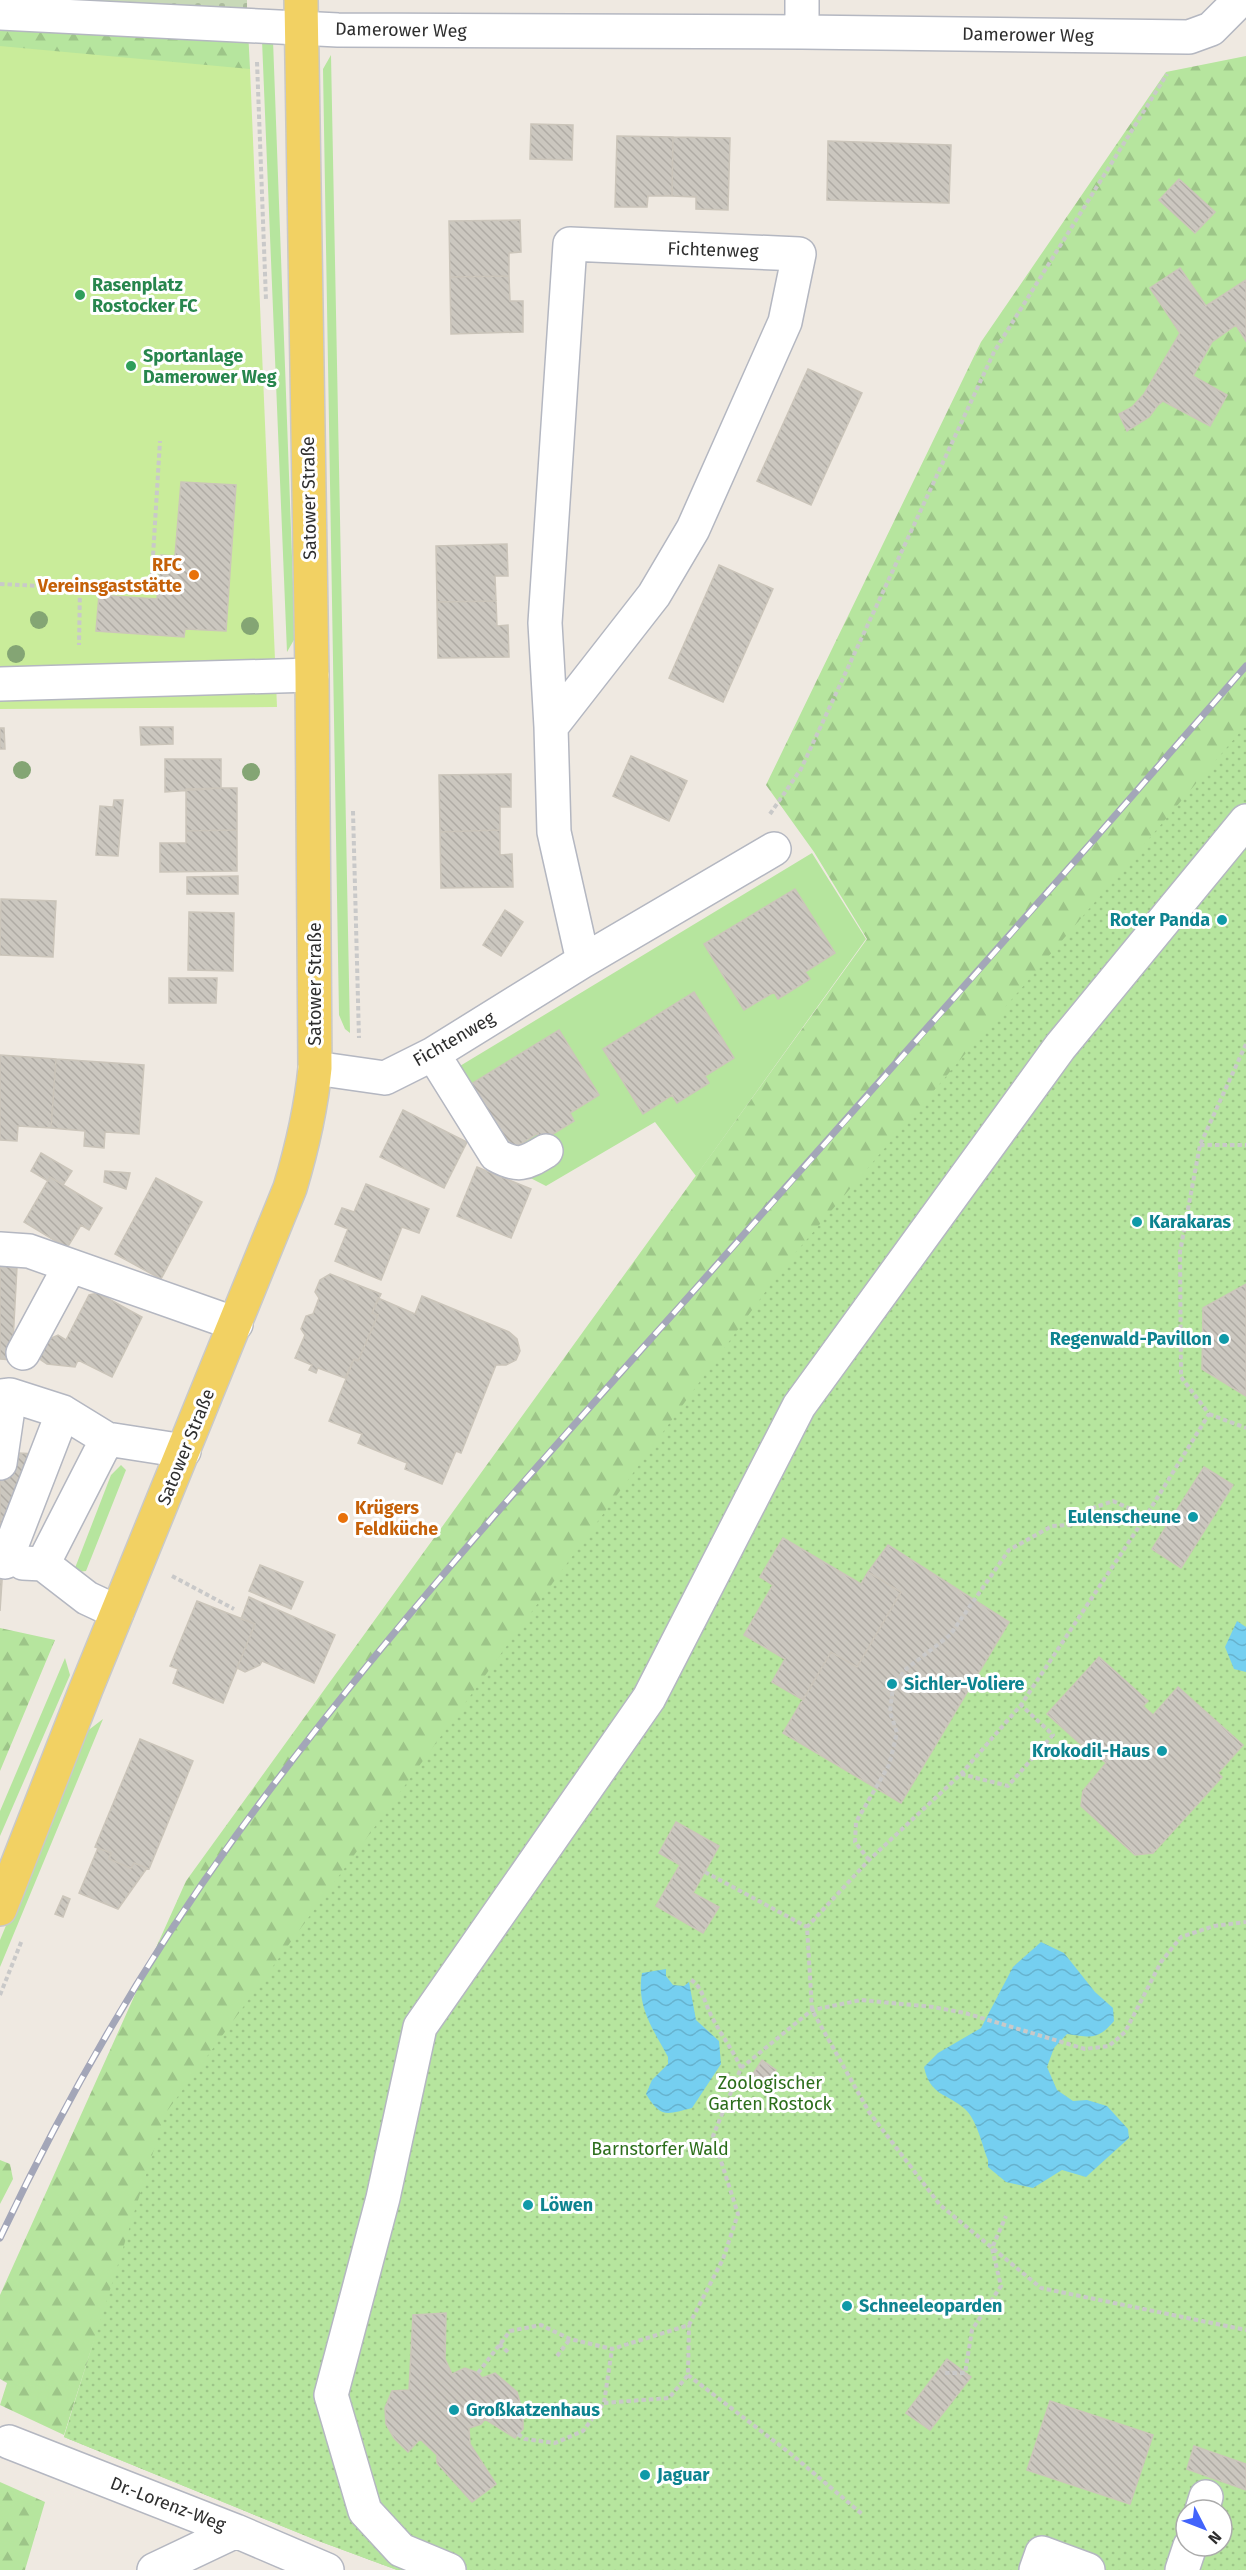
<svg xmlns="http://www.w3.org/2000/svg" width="1246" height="2570" font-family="'Fira Sans',sans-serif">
<defs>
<pattern id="forest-firs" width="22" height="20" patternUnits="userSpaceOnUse" patternTransform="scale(1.5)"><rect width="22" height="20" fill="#b6e59e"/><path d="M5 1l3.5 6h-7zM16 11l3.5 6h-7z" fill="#9dc588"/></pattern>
<pattern id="cemetery-stones" width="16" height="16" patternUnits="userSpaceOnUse" patternTransform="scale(1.5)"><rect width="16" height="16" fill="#c8d9b8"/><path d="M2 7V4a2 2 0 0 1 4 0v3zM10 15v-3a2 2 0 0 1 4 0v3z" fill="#acbb9e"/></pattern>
<pattern id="park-dots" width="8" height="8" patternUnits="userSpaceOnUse" patternTransform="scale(1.5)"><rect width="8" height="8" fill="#b6e59e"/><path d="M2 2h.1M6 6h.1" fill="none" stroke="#9dc588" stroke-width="1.8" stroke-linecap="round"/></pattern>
<pattern id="water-waves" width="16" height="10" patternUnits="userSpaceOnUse" patternTransform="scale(1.5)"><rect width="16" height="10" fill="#75cff0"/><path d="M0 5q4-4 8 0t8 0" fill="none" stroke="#66b2ce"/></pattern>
<pattern id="building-back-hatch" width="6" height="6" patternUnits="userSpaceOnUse" patternTransform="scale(1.5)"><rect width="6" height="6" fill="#cbc7bf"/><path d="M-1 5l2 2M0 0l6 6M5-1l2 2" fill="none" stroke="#afaba4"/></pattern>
</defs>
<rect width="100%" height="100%" fill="#efe9e1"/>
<path fill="#b6e59e" d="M262,40H273L295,638L287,652Z
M331,55L350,1033L345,1029L339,1015L323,69Z
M812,853L866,939L696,1176L655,1122L546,1186L474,1149L445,1075Z
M121,1465L126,1470L86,1571L78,1572L75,1568L111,1475Z
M65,1658L70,1675L0,1836V1811Z
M103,1719L0,1967V1940L86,1732Z"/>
<path fill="url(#forest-firs)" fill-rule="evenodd" d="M0,0H70L247,10L250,69L220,130L0,110Z
M1246,56V2570H397L316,2540L64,2437L95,2337L64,2435L0,2405L7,2383L0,2379V2295L186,1881L867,939L814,852L766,785L981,342L1166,72ZM1186,2510H1222V2546H1186Z
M0,1628L55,1640L0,1771Z
M0,2160L10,2164L13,2179L0,2204Z
M0,2482L45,2502L25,2570H0Z"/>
<path fill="url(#cemetery-stones)" d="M70,0H247V10Z"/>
<path fill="url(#park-dots)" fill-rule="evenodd" d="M1246,725V2570H397L316,2540L64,2437L165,2114L785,1265ZM1186,2510H1222V2546H1186Z"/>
<path fill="#c9ec9a" d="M0,46L250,69L277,707L0,709Z"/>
<path fill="url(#water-waves)" d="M1237,1621L1246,1627V1672L1234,1669L1225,1647Z
M1041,1942L1064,1953L1095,1992L1113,2008L1114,2021C1097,2041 1091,2037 1067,2034L1054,2048L1047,2067L1057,2090L1073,2101L1087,2100L1107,2106L1128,2129L1129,2138L1086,2177L1062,2170L1033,2188L1006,2182L988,2167V2160C982,2145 977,2120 965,2109C947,2093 930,2096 924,2067L938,2053L981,2028L1013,1967Z
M666,1969V1976L673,1985L684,1986L689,1982L696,2020L719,2041L721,2064L692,2108C667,2114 661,2119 646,2094L652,2080L668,2064V2057C653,2029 636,2006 642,1973Z"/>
<path fill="url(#building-back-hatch)" stroke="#cbc5ba" stroke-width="1.5" d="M531,124L573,125L572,160L530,159Z
M617,136L673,137L672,196H648L647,207H615Z
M673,137L730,138L728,210L696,209V197L672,196Z
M828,141L951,145L949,203L827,200Z
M1179,179L1215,212L1195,233L1159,200Z
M520,220L521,252L509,253V276L450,277L449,221Z
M1180,268L1206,306L1246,280V341L1236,325L1212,342L1193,376L1227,395L1210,426L1163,401L1158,405L1144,394L1180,333L1150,288Z
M509,276L510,301H523V332L451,334L450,277Z
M808,369L862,393L811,505L757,481Z
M1144,394L1158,405L1149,417L1127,431L1119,414L1132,407Z
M181,482L236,485L226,631L185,629L184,637L96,631L99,595L157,599L161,555L175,556Z
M507,544L508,576H495L496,601L437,602L436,546Z
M719,565L773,589L723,702L669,678Z
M496,601L497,626L508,625L509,657L438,658L437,602Z
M140,727H173V744L141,745Z
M0,728H4L5,749H0Z
M631,756L687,781L669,821L613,796Z
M165,759H221V788L165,792Z
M511,774V807H500V830L440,832L439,775Z
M221,788H237V830L186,831V789Z
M114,800H123L118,856L96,855L100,806L113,807Z
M237,830V871L160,872V843H186V831Z
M500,830V855L512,854L513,887L441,888L440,832Z
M238,876V894H187V877Z
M795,889L835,953L805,972L810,979L778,999L774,992L744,1010L704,944Z
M1,899L56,901L53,957L0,955Z
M505,910L523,922L501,956L483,945Z
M189,912L234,913L233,971L188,970Z
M169,978H217L216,1003H169Z
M694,992L734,1058L705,1076L709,1083L677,1103L672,1095L643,1114L603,1049Z
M559,1030L599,1095L570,1113L574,1121L542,1141L538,1133L508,1152L468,1086Z
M0,1055L56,1059L51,1128L18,1126L17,1141L0,1140Z
M56,1059L144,1065L139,1134L105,1132L104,1148L84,1146L85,1131L51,1128Z
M403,1110L467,1142L444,1188L380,1157Z
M41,1153L72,1171L63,1185L50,1177L48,1181L31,1171Z
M477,1167L531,1189L511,1238L457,1216Z
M105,1171L130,1173L126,1189L104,1182Z
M50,1177L102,1208L89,1230L81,1225L67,1248L24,1222Z
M156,1178L202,1202L161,1279L115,1254Z
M366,1184L429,1209L419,1233L402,1227L381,1280L335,1261L348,1229L335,1224L342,1208L354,1212Z
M0,1266L17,1267L12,1360L0,1359Z
M330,1274L381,1294L372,1313L378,1315L358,1361L354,1359L345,1378L318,1368L316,1373L309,1370L312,1365L295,1358L305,1335L301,1329L306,1316L313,1314L319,1298L315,1292L320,1280Z
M1246,1284V1396L1202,1369L1203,1308Z
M98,1293L142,1317L112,1377L78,1360L75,1367L47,1364L41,1360L40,1356L47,1340L58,1335L66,1340L89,1295Z
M422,1296L509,1332L517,1339L520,1351L516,1360L506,1365H496L461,1453L456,1451L442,1484L405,1469L407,1463L358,1443L362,1434L329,1421L354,1359L358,1361L378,1315L372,1313L378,1298L415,1314Z
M0,1452L54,1455L5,1536L0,1611Z
M1204,1467L1233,1485L1181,1568L1152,1549Z
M783,1538L861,1584L868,1572L901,1592L857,1667L831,1652L803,1700L772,1682L785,1659L744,1635L773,1585L760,1577Z
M888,1545L1009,1622L901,1803L783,1733L831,1652L857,1667L901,1592L868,1572Z
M260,1565L303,1582L291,1609L249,1591Z
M249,1597L335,1635L314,1683L262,1661L260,1665L245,1672L237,1668L255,1624L241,1619Z
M197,1601L255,1624L223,1703L173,1683L178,1669L170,1666Z
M1099,1657L1148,1701L1143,1706L1153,1715L1178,1687L1243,1745L1218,1773L1222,1777L1153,1853L1135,1855L1081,1806L1083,1791L1106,1763L1098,1756L1096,1758L1047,1714Z
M140,1739L193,1761L149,1869L134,1863L131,1868L109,1859L111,1853L95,1847Z
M676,1822L719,1846L693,1893L719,1907L703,1933L656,1906L680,1865L659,1853Z
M98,1848L111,1853L109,1859L131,1868L134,1863L147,1868L118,1909L79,1893Z
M63,1896L70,1899L63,1917L55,1914Z
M762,2060L776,2070L767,2083L753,2074Z
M446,2313L445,2359L452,2374L465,2368L478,2373L482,2378L495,2373L517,2392L523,2413V2429L515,2438L485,2419L481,2424L469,2428L470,2444L496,2484L472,2502L437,2463V2455L420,2439L408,2452L394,2438L386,2424L385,2408L392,2391L409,2390L413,2315Z
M947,2359L971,2377L930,2430L906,2413Z
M1050,2401L1153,2435L1130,2504L1027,2470Z
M1194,2446L1246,2464V2490L1187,2469Z"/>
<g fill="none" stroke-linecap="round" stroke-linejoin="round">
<defs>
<path id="minor" d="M0,13L338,30L802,32L1189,37L1211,29L1240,0
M802,32V0
M0,684L312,675
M551,727L545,623L570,244L799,254L785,322L693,529L654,595L551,727L554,832L583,961
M433,1054L496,1155C519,1168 526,1163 546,1151
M315,1068L385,1078L433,1054L583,961L774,849
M0,1249L29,1251L236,1324
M23,1353L70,1266
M0,1396L10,1395L63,1412L107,1439L184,1451
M0,1463L10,1395
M5,1562L63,1412
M23,1563L43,1564L87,1598L117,1612
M43,1564L107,1439
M9,2442L236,2531L327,2570
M1202,2510L1206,2497
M154,2570L236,2531
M449,2570L401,2550L365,2511L331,2395L383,2198L420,2027L649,1698L799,1406L1060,1047L1246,821
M1036,2570L1042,2553L1088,2570
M1182,2570L1190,2546"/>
<path id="major" d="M0,1909L86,1689L290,1188C302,1148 311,1109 315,1068L312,675L301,0"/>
</defs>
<use href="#minor" stroke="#b4b7c1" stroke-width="36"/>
<use href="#major" stroke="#c9c9c9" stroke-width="36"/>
<path stroke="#c9c9c9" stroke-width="4" stroke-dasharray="4.5 3" stroke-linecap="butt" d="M257,62L266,300
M0,584L80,588L79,645
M80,588L151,589L160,441
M353,811L359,1038
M770,814L801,769L994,352L1167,74
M1246,1044L1200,1145L1180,1252L1181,1377L1209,1414L1146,1516L1021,1705L961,1774L869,1860L807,1927L812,2010L869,2112L940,2205L1041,2288L1246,2330
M1200,1145H1246
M1209,1414L1246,1428
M172,1576L234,1609
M961,1774L1008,1786L1053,1735L1021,1705
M869,1860L855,1842L856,1822L889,1765L897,1733L890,1712L893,1686L905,1670L950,1635L1009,1550L1052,1526L1070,1525L1090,1509L1113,1501L1146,1516
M705,1872L807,1927
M691,1980C703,1987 705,2005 712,2017C721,2035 733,2050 741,2068
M0,1995L22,1940
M499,2344L508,2352
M557,2356L570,2339
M478,2373L510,2331L541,2325L570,2339L612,2349L689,2325L723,2259L738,2214L713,2136L741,2068L812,2010L861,2000L933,2007L965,2013L1085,2049L1109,2046L1125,2032L1161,1962L1181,1937L1214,1926L1246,1922
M945,2373H965L972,2330L1001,2286L992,2248L1006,2216
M688,2375L791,2454L862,2514
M604,2403L669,2398L688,2375L689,2325
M518,2434L525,2439L555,2443L583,2431L604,2403L612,2349"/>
<use href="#minor" stroke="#fff" stroke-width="33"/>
<use href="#major" stroke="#f2d163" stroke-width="33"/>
<defs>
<path id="rail" d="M0,2238C66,2098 144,1963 235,1837C373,1646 533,1471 690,1295C876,1087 1062,877 1246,666"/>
</defs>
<use href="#rail" stroke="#a3a6b8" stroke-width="7"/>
<use href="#rail" stroke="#fff" stroke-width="4.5" stroke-dasharray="14" stroke-linecap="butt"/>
</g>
<g fill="#84a574">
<circle cx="39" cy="620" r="9"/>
<circle cx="250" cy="626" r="9"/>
<circle cx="16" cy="654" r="9"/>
<circle cx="22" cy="770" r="9"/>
<circle cx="251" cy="772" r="9"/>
</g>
<g fill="#2e9e5b" stroke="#fff" stroke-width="2">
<circle cx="80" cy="295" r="6"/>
<circle cx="131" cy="366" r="6"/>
</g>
<g fill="#e8710a" stroke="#fff" stroke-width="2">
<circle cx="194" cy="575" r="6"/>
<circle cx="343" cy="1518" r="6"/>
</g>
<g fill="#0f9aa8" stroke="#fff" stroke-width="2">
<circle cx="1222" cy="920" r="6"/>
<circle cx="1137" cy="1222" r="6"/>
<circle cx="1224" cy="1339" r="6"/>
<circle cx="1193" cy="1517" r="6"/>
<circle cx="892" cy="1684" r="6"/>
<circle cx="1162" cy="1751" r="6"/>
<circle cx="528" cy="2205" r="6"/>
<circle cx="847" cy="2306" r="6"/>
<circle cx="454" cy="2410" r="6"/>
<circle cx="645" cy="2475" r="6"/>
</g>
<g text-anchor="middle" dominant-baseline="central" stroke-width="6" stroke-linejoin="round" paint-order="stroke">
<g font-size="18" fill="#2e2e2e" stroke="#fff">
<text transform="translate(401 30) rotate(1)">Damerower Weg</text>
<text transform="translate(1028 35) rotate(1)">Damerower Weg</text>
<text transform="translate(713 250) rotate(2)">Fichtenweg</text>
<text transform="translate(309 498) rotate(-91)">Satower Straße</text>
<text transform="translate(315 984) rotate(-90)">Satower Straße</text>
<text transform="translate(454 1039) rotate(-30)">Fichtenweg</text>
<text transform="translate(186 1447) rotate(-68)">Satower Straße</text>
<text transform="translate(168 2504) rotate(21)">Dr.-Lorenz-Weg</text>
</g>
<g font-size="18" font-weight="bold" fill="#27864d" stroke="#fff" text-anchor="start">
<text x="92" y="285">Rasenplatz<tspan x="92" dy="21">Rostocker FC</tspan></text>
<text x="143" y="356">Sportanlage<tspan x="143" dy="21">Damerower Weg</tspan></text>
</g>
<g font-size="18" font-weight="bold" fill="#c56008" stroke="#fff" text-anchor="end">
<text x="182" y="565">RFC<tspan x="182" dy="21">Vereinsgaststätte</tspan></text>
<text x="355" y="1508" text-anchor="start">Krügers<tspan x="355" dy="21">Feldküche</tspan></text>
</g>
<g font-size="18" font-weight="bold" fill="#0d838f" stroke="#fff" text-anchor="start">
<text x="1210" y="920" text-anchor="end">Roter Panda</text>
<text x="1149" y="1222">Karakaras</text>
<text x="1212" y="1339" text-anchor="end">Regenwald-Pavillon</text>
<text x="1181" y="1517" text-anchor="end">Eulenscheune</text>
<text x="904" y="1684">Sichler-Voliere</text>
<text x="1150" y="1751" text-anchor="end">Krokodil-Haus</text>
<text x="540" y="2205">Löwen</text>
<text x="859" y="2306">Schneeleoparden</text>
<text x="466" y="2410">Großkatzenhaus</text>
<text x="657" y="2475">Jaguar</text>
</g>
<g font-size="18" fill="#2c6e1b" stroke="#fff">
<text x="770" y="2083">Zoologischer<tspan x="770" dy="21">Garten Rostock</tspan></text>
<text x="660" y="2149">Barnstorfer Wald</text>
</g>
</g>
<g transform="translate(1204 2528) rotate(132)"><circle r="28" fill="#ffffff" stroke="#ababab" stroke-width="1.5"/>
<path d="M0-4.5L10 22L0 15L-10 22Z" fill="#4264fb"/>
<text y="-9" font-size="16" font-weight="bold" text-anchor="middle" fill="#2e2e2e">N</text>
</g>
</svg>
